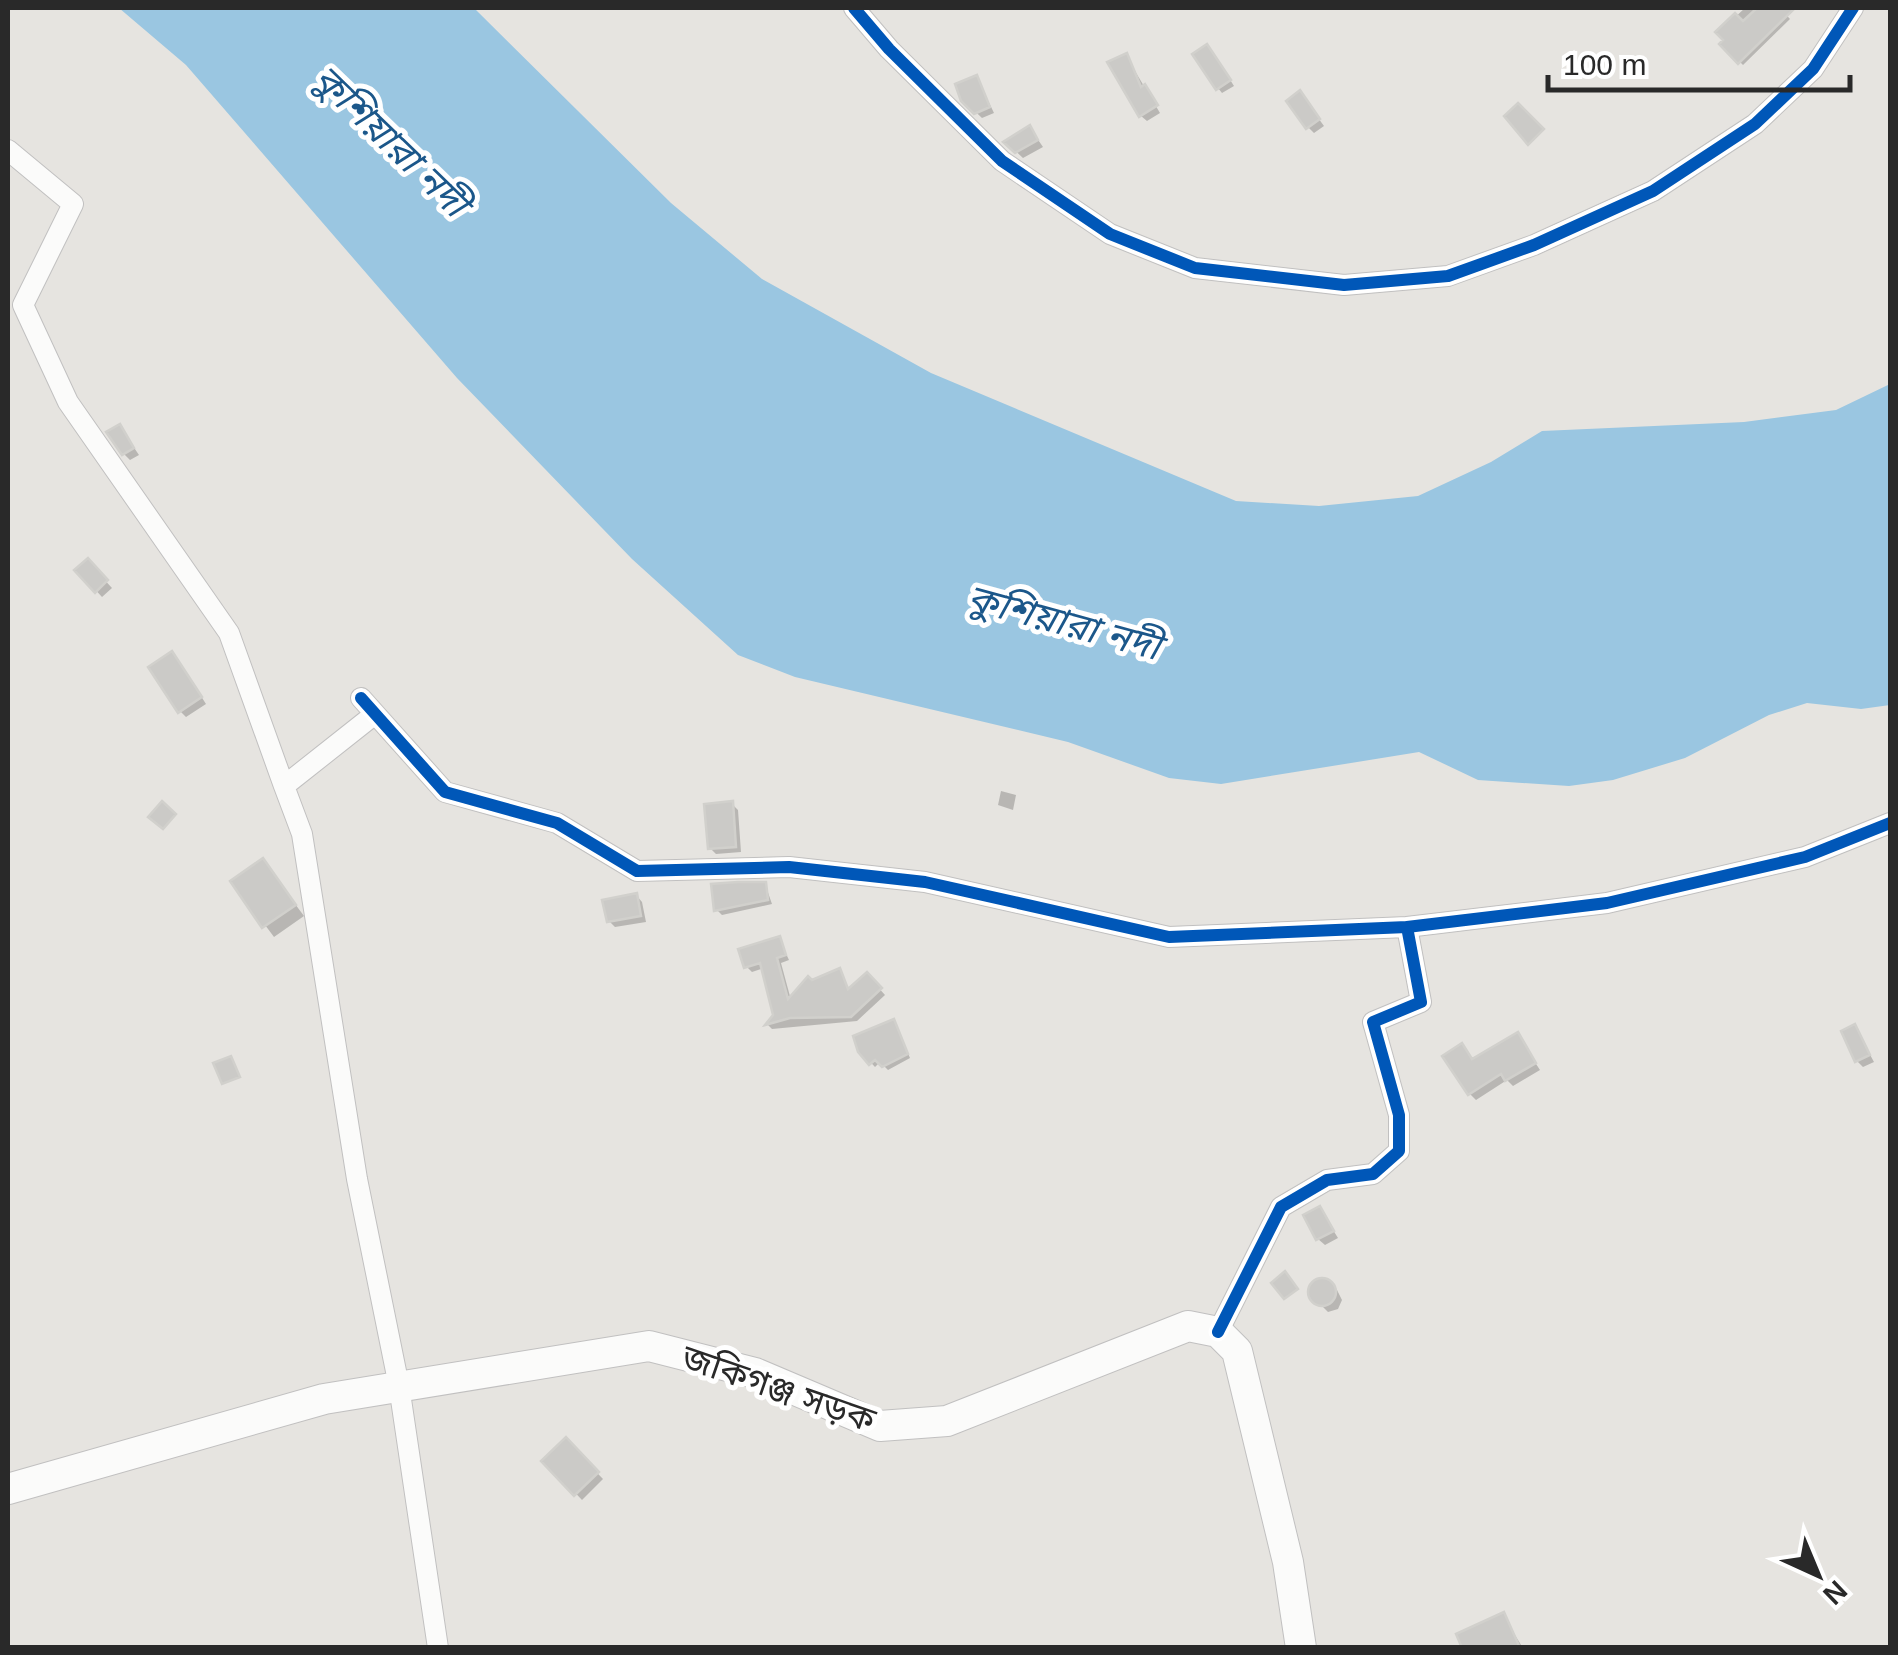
<svg xmlns="http://www.w3.org/2000/svg" width="1898" height="1655" font-family="Arial,'Noto Sans Bengali',sans-serif">
<rect width="100%" height="100%" fill="#e6e4e0"/>
<path fill="#9ac6e1" d="M119,8H474L671,203L762,279L931,373L1236,501L1319,506L1418,496L1491,462L1542,431L1744,422L1836,410L1890,384V705L1861,709L1807,703L1769,715L1685,758L1613,780L1569,786L1478,780L1419,752L1221,784L1169,778L1068,742L795,677L738,655L632,559L457,378L186,65Z"/>
<path fill="#0003" d="M1745,8H1780L1790,19L1743,65L1722,44L1726,40L1719,32Z
M1212,51L1234,86L1222,93L1218,88Z
M1126,56L1160,113L1147,121L1141,116Z
M977,78L994,113L982,118L963,100Z
M1305,100L1324,126L1314,133L1308,127Z
M1030,128L1043,147L1023,158L1007,143Z
M120,427L139,455L130,460L124,454Z
M88,562L112,588L102,597L78,571Z
M178,660L206,704L186,717L180,711Z
M1001,791L1016,795L1013,810L998,805Z
M732,804L738,810L741,852L716,854L710,848Z
M263,861L304,916L274,937L233,882Z
M765,884L772,904L722,915L717,910Z
M636,895L642,902L646,922L615,927L609,921Z
M779,939L789,960L781,963L791,1000L811,982L839,971L850,991L867,975L885,995L857,1021L772,1029L768,1025L776,1016L764,968L752,972L747,967Z
M894,1022L910,1058L888,1070L880,1062L875,1067L860,1051Z
M1855,1027L1874,1062L1863,1067L1857,1061Z
M1517,1035L1540,1070L1513,1086L1507,1080L1476,1100L1470,1094L1473,1061Z
M1320,1209L1338,1238L1325,1245L1318,1239Z
M1320,1281L1337,1290L1342,1300L1338,1309L1328,1312L1308,1292Z
M566,1441L603,1479L582,1500L545,1461Z
M1503,1616L1523,1648H1465Z"/>
<path fill="#cbcac7" stroke="#d1d0cc" stroke-width="2.5" d="M1757,8H1795L1738,64L1719,44L1723,40L1715,32L1735,13L1743,21Z
M1207,44L1231,80L1216,90L1192,54Z
M1127,53L1141,87L1145,84L1158,105L1139,117L1107,62Z
M977,75L990,107L974,114L961,101L955,84Z
M1300,90L1320,119L1306,129L1286,101Z
M1518,103L1544,129L1528,145L1504,116Z
M1030,125L1038,140L1015,153L1003,142Z
M120,424L134,448L122,455L106,432Z
M88,558L108,580L95,593L74,570Z
M172,651L202,697L178,713L148,667Z
M162,801L176,814L163,829L148,817Z
M733,801L736,847L708,849L704,804Z
M263,858L296,905L262,928L230,881Z
M738,882H766L768,900L714,911L711,884Z
M637,893L641,916L607,922L602,900Z
M780,936L786,955L777,958L788,999L808,976L812,980L840,968L848,989L867,972L882,988L851,1017L790,1018L765,1025L773,1015L760,963L744,968L738,949Z
M894,1019L908,1054L882,1067L875,1060L869,1065L858,1052L853,1036Z
M1855,1024L1870,1055L1855,1062L1841,1031Z
M1518,1032L1536,1063L1505,1081L1501,1074L1468,1095L1442,1056L1462,1043L1472,1059Z
M231,1056L240,1077L222,1084L213,1063Z
M1320,1206L1334,1231L1316,1240L1303,1215Z
M1285,1271L1298,1289L1284,1299L1271,1283Z
M1308 1292a14 14 0 1 1 28 0a14 14 0 1 1-28 0Z
M566,1437L599,1472L574,1496L541,1461Z
M1504,1612L1520,1648H1462L1456,1634Z"/>
<g fill="none" stroke-linecap="round" stroke-linejoin="round">
<defs>
<path id="street" d="M854,8L889,49L1002,161L1110,234L1195,268L1344,285L1448,276L1534,245L1653,191L1755,124L1813,69L1853,8
M8,150L73,204L23,305L68,402L229,633L284,786
M361,698L445,792L557,823L637,871L789,867L925,882L1169,937L1407,927
M375,714L284,786L302,834L357,1179L399,1386L438,1648
M1218,1332L1281,1207L1327,1180L1373,1174L1399,1151V1115L1373,1022L1421,1002L1407,927L1607,903L1805,857L1890,823"/>
<path id="secondary" d="M8,1489L324,1399L649,1346L755,1373L880,1426L947,1421L1188,1326L1218,1332L1237,1351L1288,1562L1301,1648"/>
</defs>
<use href="#street" stroke="#c1c0c0" stroke-width="22"/>
<use href="#secondary" stroke="#c1c0c0" stroke-width="32"/>
<use href="#street" stroke="#fbfbfa" stroke-width="20"/>
<use href="#secondary" stroke="#fbfbfa" stroke-width="30"/>
<defs>
<path id="cycleway" d="M854,8L889,49L1002,161L1110,234L1195,268L1344,285L1448,276L1534,245L1653,191L1755,124L1813,69L1853,8
M361,698L445,792L557,823L637,871L789,867L925,882L1169,937L1407,927
M1218,1332L1281,1207L1327,1180L1373,1174L1399,1151V1115L1373,1022L1421,1002L1407,927L1607,903L1805,857L1890,823"/>
</defs>
<use href="#cycleway" stroke="#fff" stroke-width="19"/>
<use href="#cycleway" stroke="#0057b8" stroke-width="12"/>
</g>
<g text-anchor="middle" dominant-baseline="central" stroke-width="10" stroke-linejoin="round" paint-order="stroke">
<g font-size="35" fill="#292929" stroke="#fff">
<text transform="translate(779 1388) rotate(19)">জকিগঞ্জ সড়ক</text>
</g>
<g font-size="38" font-style="italic" fill="#1b578a" stroke="#fff">
<text transform="translate(391 141) rotate(44)">কুশিয়ারা নদী</text>
<text transform="translate(1064 622) rotate(15)">কুশিয়ারা নদী</text>
</g>
</g>
<rect width="1898" height="1655" fill="none" stroke="#292929" stroke-width="20"/>
<g transform="translate(1818 1575) rotate(136)" stroke="#ffffff" stroke-width="8" paint-order="stroke">
<path d="M0-8L18 38L0 25L-18 38Z" fill="#292929"/>
<text y="-15" font-size="28" font-weight="bold" text-anchor="middle" fill="#292929">N</text>
</g>
<path d="M1548 75v15h302v-15" fill="none" stroke="#292929" stroke-width="5"/>
<text x="1563" y="75" font-size="30" fill="#292929" stroke="#ffffff" stroke-width="8" paint-order="stroke">100 m</text>
</svg>
